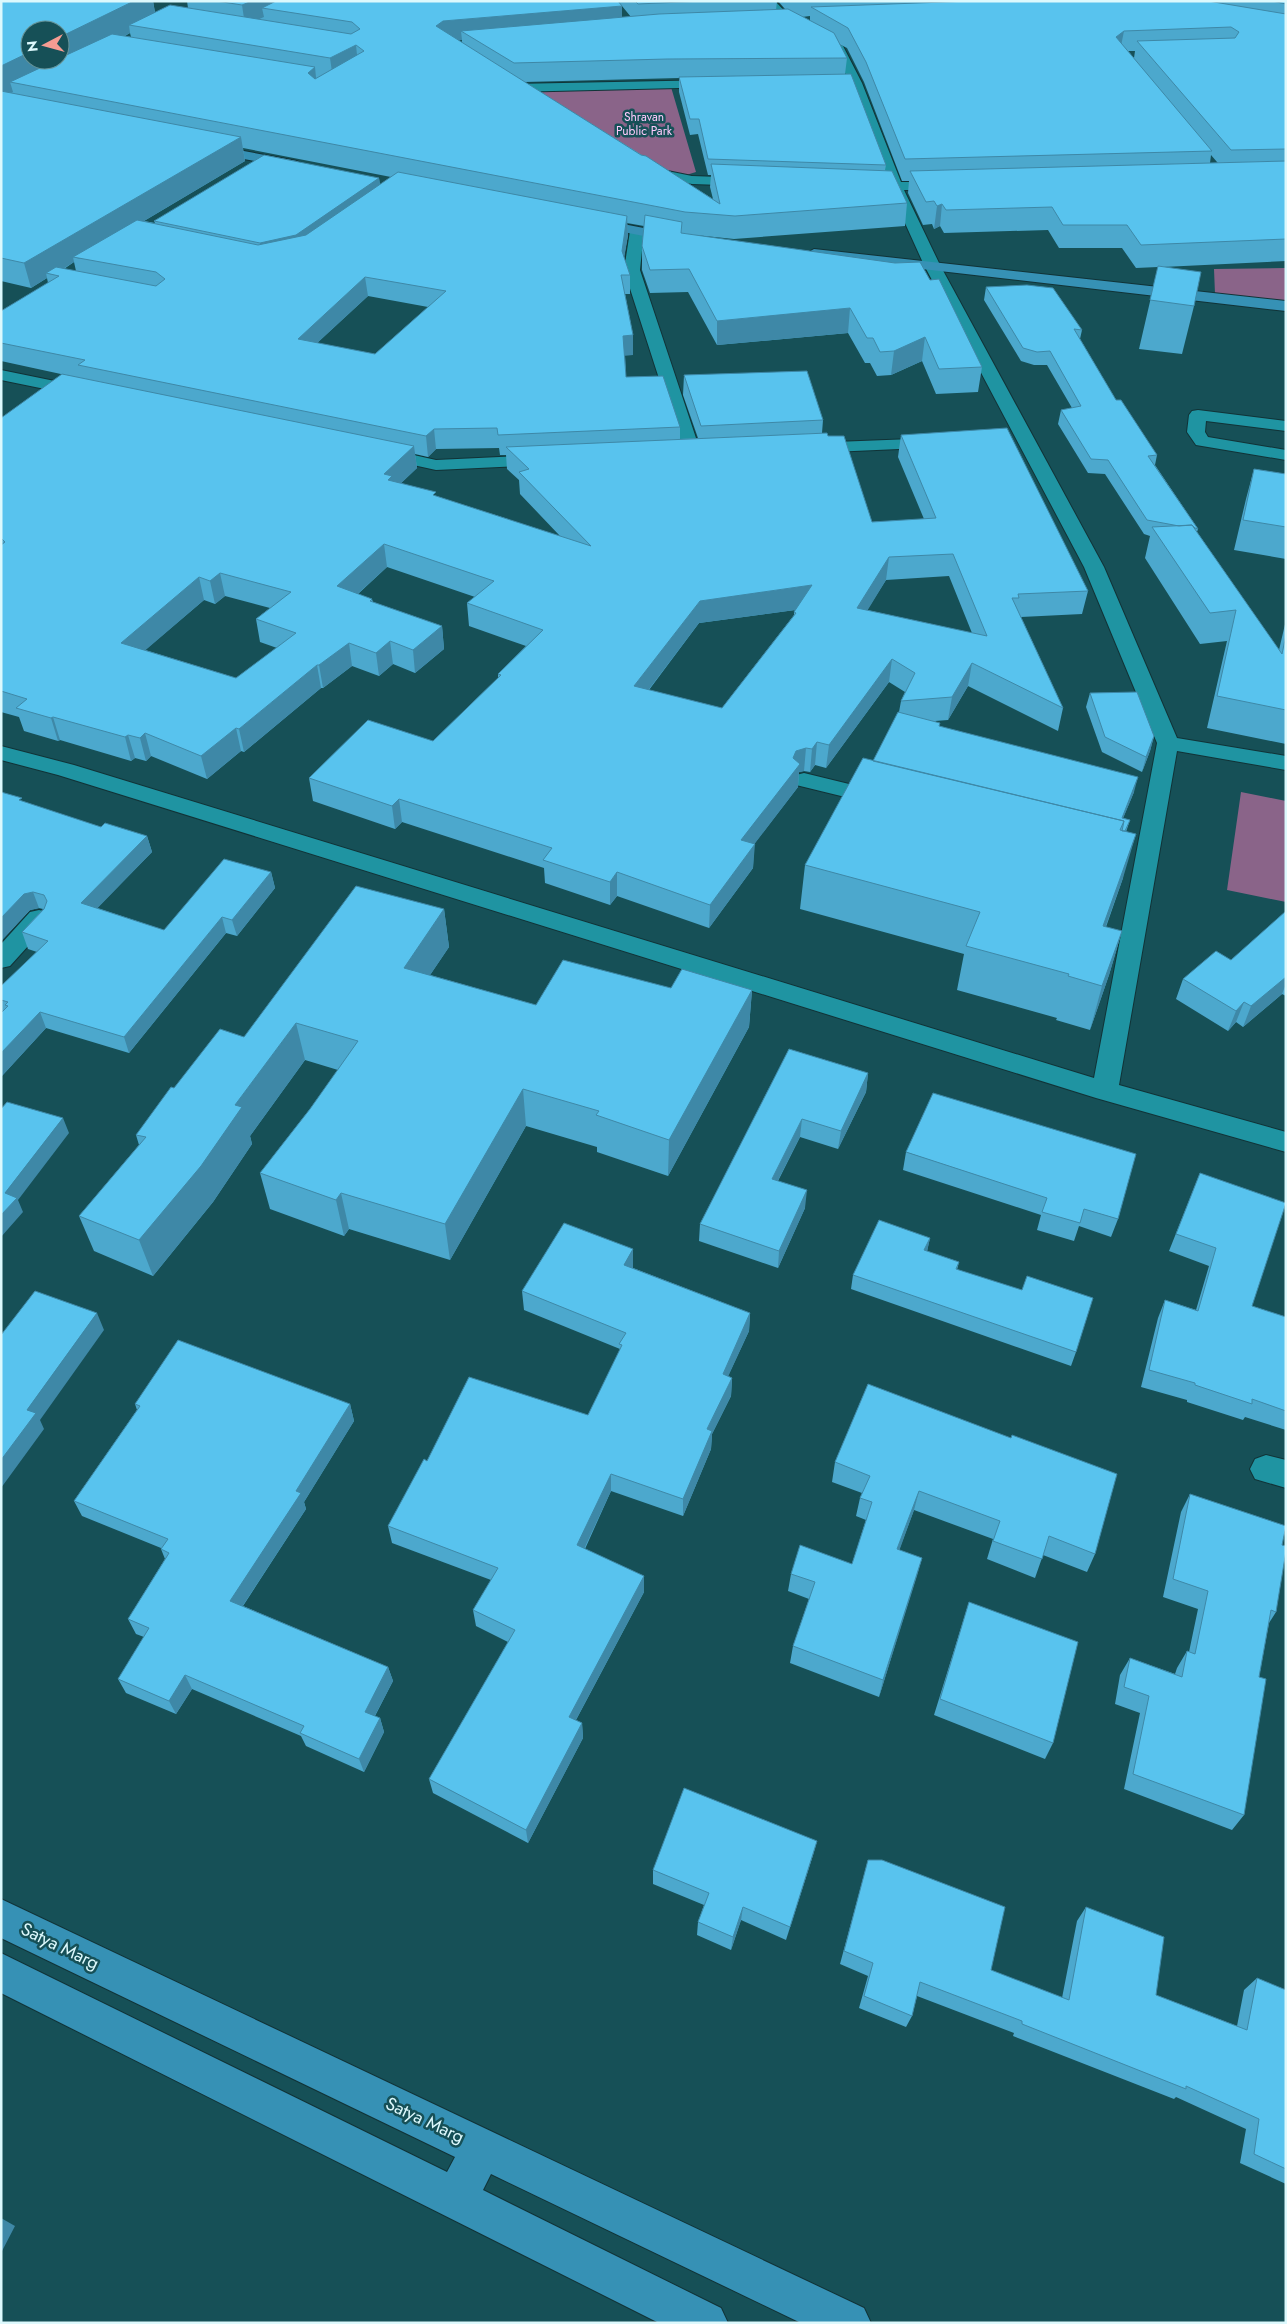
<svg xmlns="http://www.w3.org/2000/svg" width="1287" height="2324" font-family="Jost,sans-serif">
<rect width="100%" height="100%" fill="#165057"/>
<path fill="#8a6489" d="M671,87L696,172L683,176L651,170L520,90Z
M1286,268V301L1215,294L1214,269Z
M1241,792L1286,801V902L1227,890Z"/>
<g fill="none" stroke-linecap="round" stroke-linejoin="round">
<defs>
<path id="street" d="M762,1H775L794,21L843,46L862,83L901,182H946L953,186L946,190H904L940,265L1104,567L1177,738L1286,756V770L1177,751L1119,1085L1286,1132V1152L1096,1098L58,775L1,760V746L74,765L1094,1078L1157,743L1084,567L924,265L890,190H862L855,186L862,182H887L850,83L834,51L786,25Z
M717,80L723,84L721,87L511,92L505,88L511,84Z
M643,166L692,176L749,178L756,182L749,186L692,184L638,173L636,170L638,167Z
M637,227L644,231L640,270L701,453L698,457H686L683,453L624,270L630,231Z
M1,370L84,387L90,388L92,392L90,396L84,397L1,380Z
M1198,410L1286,421V431L1206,421L1205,432L1208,437L1286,450V460L1196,445L1187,432L1189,415L1192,411Z
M938,438L944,439L947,443L944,447L809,453L803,452L800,448L803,444L809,443Z
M378,447L436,460L544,455L550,456L553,460L550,464L544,465L436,470L372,456L369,452L372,448Z
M804,773L890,794L893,799L890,804L882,806L796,785L793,780L796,775Z
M39,910L48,912L51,918L48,924L10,966L1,968V944L30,912Z
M1266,1455L1286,1460V1488L1255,1479L1250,1469L1255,1459Z"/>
<path id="secondary" d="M206,144L297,161L304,165L297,169L201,151L199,148L201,145Z
M592,218L680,235L687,239L680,243L587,225L585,222L587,219Z
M814,249L1286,301V311L809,256L807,253Z
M1,1899L864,2308L871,2323H801L491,2174L483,2190L721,2308L728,2323H659L1,1993V1953L447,2172L455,2157L1,1938Z"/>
</defs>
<use href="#street" stroke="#113337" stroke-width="2"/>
<use href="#secondary" stroke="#113337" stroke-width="2"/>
<use href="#street" fill="#1f94a2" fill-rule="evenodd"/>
<use href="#secondary" fill="#3691b5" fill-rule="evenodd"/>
</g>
<path fill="#4ca8cd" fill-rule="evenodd" d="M1,1H153L155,12L188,8L187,1H777L776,10L785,9L778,1H1286V261L1163,267L1194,306L1182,354L1139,349L1158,267L1136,268L1122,248H1059L1048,230L944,233L940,226L934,229L932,224L923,225L908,193L909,181H902L864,82L847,48L839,44L847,58L845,74L886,165L885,170L907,203L905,226L734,239L695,235L930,280L982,367L978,392L936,394L922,361L891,375L877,376L870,363H865L848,333L717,345L688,292L650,293L642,270V246L644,226L627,223L628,235L624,257L630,275V294H625L633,335V355H625L626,377L680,427V439L698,438L683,395L684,375L823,420L822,433L828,436L872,522L924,519L898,457L901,435L1088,591L1082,614L1021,617L1063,708L1058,731L968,686L948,720L935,721L940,726L1134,792L1123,818L1130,820L1126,832L1123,878L1106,927L1122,931L1109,975L1090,1030L1056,1020L1057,1018L957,990L964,954L800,909L805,865L873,761L899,712L901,701L905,692L889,682L826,768L815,765L810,772L804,771L799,772L798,787L754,844L753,868L709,928L617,896L610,905L545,883L544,868L402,822L395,829L313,801L309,778L433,741L498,678V674L526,646L469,626L467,603L475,597L387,567L358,594L372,599L373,602L442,626L444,649L415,673L393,664L379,676L352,666L323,688H321L244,752L241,751L207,779L151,756L146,761L135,758L131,761L60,740L58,741L24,731L19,717L1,712V418L70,376L1,361V311L48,283L47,278L31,288L1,281ZM622,6L631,17H622ZM810,16V21L802,17ZM130,33L131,37L125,36ZM457,40H462V43ZM1128,51H1135L1134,58ZM679,78V92L690,135L698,134L708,175H711L710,187L713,199L524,82ZM243,148L391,177L380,185L379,178L154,221L155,223L144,221L245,161ZM1211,155L1217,162L1218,163H1210ZM74,262L76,271L64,269ZM368,296L428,307L375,354L317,343ZM499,448L500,455H506L507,469L519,480L520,494L560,536L436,496L401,483L417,468L415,454L428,457L436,449ZM949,576L972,633L867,610L886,580ZM225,596L270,608L256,619L260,642L277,648L236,678L145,650L204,600L215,604ZM795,610L794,612V615L722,708L649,690L699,623Z
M986,287L1082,330L1080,339L1116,400L1157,455L1155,465L1198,529L1197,532L1279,650L1286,620V744L1207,728L1227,641L1200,644L1145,558L1150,536L1144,534L1105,474L1088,473L1058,424L1061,410L1072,408L1047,365H1034L1021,361L984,300Z
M1254,469L1286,474V559L1234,550L1246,499Z
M1090,693L1154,736L1150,751L1142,772L1102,752L1086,707Z
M1,792L23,802L101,827L147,836L152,852L97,908L164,930L271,872L275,888L237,936L226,933L129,1053L46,1028L1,1077V986L37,952L28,949L22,932L43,909L39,908L30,910L2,940L1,939Z
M444,909L449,947L430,975L536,1005L671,988L752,990L749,1027L668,1176L597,1152V1147L526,1126L450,1260L349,1229L344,1236L270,1209L260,1173L310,1109L338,1070L305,1060L250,1136L252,1144L213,1202L153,1276L94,1251L79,1216L139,1145L136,1135L174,1088L244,1037Z
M1286,911V996L1282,994L1243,1027L1236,1022L1228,1031L1176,999L1183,979L1231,960Z
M789,1049L868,1073L866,1092L838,1149L800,1137L778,1181L805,1208L778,1268L699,1241L700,1224Z
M906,1152L1118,1219L1111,1237L1079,1226L1074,1241L1037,1230L1041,1215L903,1170Z
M1200,1173L1252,1306L1286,1317V1430L1245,1417L1243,1420L1187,1402V1400L1141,1387L1158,1318L1165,1300L1196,1310L1209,1266L1169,1251Z
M930,1238L927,1251L959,1262L957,1270L1022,1290L1076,1352L1071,1366L851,1289L853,1275Z
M633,1267V1268L750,1313L749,1331L728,1376L732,1378L731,1396L712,1434L711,1449L683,1516L611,1491L585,1549L644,1576V1592L576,1720L582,1723L583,1738L528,1843L433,1793L429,1779L508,1642L476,1626L473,1610L491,1580L392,1543L388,1526L427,1461L588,1415L620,1351V1349L524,1310L522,1291Z
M868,1384L1095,1554L1087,1572L1043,1555L1035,1578L987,1559L993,1539L914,1510L899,1550L922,1558L879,1697L790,1663L793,1646L809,1599L788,1591L791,1574L852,1564L866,1520L856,1516L860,1498L862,1493L832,1482L835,1462Z
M135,1404H350L354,1421L304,1502L306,1509L243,1606L388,1667L393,1681L375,1716L380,1718L384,1732L364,1772L306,1746L301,1736L192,1689L176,1714L126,1693L118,1679L144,1637L136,1634L128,1619L165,1559L161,1549V1548L82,1516L74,1501L137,1410Z
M1190,1494L1282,1545L1276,1612L1269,1623L1259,1677L1244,1815L1232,1830L1124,1789L1140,1713L1115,1704L1120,1675L1130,1658L1175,1674L1177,1668L1187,1651L1189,1652L1198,1609L1163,1597L1181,1512Z
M969,1602L1053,1743L1045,1759L934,1715Z
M817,1841L813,1855L786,1940L741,1920L731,1950L697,1935L698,1922L704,1905L653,1884V1870Z
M868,1860L991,1970L1062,1998L1077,1921L1086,1907L1156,1995L1237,2026L1244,1990L1257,1978L1286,1990V2184L1240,2163L1246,2129L1176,2097L1174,2099L1013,2036L1014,2033L917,1996L912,2016L906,2027L859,2008L868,1976L840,1964L864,1875Z"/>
<path fill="#3e88a7" d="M134,1H153L156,20L129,25L130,33L27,85L10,82L13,92L1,98V66L30,52V60H60V37Z
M252,1H281L262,8L264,17L245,25L242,5Z
M622,6V25L461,31L462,40L445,41L436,26L443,21Z
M1124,31L1120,51L1116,37Z
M356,45L358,65L333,79L330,58Z
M315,67L317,88L308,73Z
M241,137L245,161L80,259L73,257L74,262L53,275L46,273L47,278L31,288L24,263Z
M379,178L380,186L297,244L262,252L260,243Z
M942,204L940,226L934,229L937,206Z
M627,216L628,235L622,270V251Z
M365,277L368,296L301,358L298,339Z
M850,308L848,333L717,345V321Z
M633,335V355L623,356V336Z
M925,337L922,361L891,375L894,351Z
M434,429L436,449L428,457L426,436Z
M414,446L417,468L394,490L384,474Z
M384,544L387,567L341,609L337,586Z
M889,557L886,580L855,631L857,608Z
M220,573L225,596L215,604L210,581Z
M199,577L204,600L127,666L121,643Z
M812,585L810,608L699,623L634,709V686L700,601Z
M442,626L444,649L415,673L413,650Z
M390,641L393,664L379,676L376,653Z
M349,643L352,666L323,688L319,665Z
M892,659L889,682L826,768L829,745Z
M972,663L968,686L948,720L952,697Z
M317,665L321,688L244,752L239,729Z
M53,717L60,740L58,741L51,718Z
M236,728L241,751L207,779L201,756Z
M145,733L151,756L146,761L140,738Z
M128,735L135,758L131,761L125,737Z
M1154,736L1150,751L1142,772L1146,757Z
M817,742L815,765L810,772L812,749Z
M806,748L804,771L799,772L798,787L740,863L741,840L793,758L796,751Z
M1138,777L1134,792L1117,833L1122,818Z
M399,799L402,822L395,829L392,806Z
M1136,834L1123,878L1090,970L1103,926Z
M147,836L152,852L87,919L81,903Z
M755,844L753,868L709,928L710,905Z
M271,872L275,888L237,936L232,920Z
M617,872V896L610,905V882Z
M33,892L39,908L30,910L2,940L1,937V918L24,894Z
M444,909L449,947L410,1005L404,968Z
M222,917L226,933L129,1053L124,1037Z
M1122,931L1109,975L1090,1030L1102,986Z
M1286,977V984L1282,994L1243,1027L1251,1006Z
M752,990L749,1027L668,1176L669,1140Z
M1244,1002L1236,1022L1228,1031L1236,1011Z
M40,1012L46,1028L1,1077V1053Z
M296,1023L305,1060L250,1136L252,1144L213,1202L153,1276L139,1240L235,1105Z
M868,1073L866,1092L838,1149L841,1131Z
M523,1089L526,1126L450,1260L445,1224Z
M63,1118L69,1133L18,1200L23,1212L1,1237V1215L5,1193Z
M802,1119L800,1137L770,1196L772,1179Z
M807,1190L805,1208L778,1268L779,1251Z
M341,1193L349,1229L344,1236L336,1200Z
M930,1238L927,1252L924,1250Z
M633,1249V1267L624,1284V1265Z
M97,1313L104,1330L40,1420L44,1429L1,1488V1460L27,1410Z
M750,1313L749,1331L721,1392L723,1374Z
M732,1378L731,1396L712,1434L711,1449L683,1516V1499L707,1429Z
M350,1404L354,1421L304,1502L306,1509L236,1616L230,1601L296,1491Z
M611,1474V1491L578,1562L577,1545Z
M919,1491L914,1510L893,1568L897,1549Z
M922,1558L917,1576L879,1697L883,1680Z
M644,1576V1592L570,1731L569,1717Z
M388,1667L393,1681L370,1725L365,1712Z
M185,1675L192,1689L176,1714L169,1701Z
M380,1718L384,1732L364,1772L359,1759Z
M582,1723L583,1738L528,1843L526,1830Z
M817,1841L813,1855L786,1940L790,1927Z
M743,1907L741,1920L731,1950L733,1937Z
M1,2218L15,2226L1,2253Z"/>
<path fill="#58c3ee" stroke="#3e88a7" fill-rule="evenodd" d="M1,1H134L60,37V30H30V52L1,66Z
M216,1H252L242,5Z
M276,1H618L622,6L443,21L436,26L641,155L646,156L720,204L711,164L892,171L907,203L735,216L685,212L10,82L57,60H60V58L112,34L315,67L308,73L315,79L364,51L356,45L330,58L129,25L170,5L351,34L360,29L352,22L262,8Z
M635,1H703L638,4Z
M971,1H1208L1286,14V149L1231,150L1137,41L1235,38L1239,32L1231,27L1124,31L1116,37L1212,151L905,159L866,62L848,28L811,7Z
M1272,1H1286V4Z
M788,9L834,33L847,58L667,59L514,63L461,31L659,14Z
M851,74L886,165L708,159L699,119H690L679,77Z
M1,91L241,137L24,263L1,258Z
M264,155L379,178L296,235L260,243L154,221Z
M1286,161V239L1141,245L1127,225H1063L1052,207L946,210L942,204L937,206L934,201L926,202L910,171Z
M398,172L627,216L622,251L630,275H621L633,335L623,336L626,377L663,376L680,427L498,435L497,428L434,429L426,436L78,365L85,360L1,343V311L59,276L46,273L56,267L156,286L165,279L156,272L73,257L137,220L258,245L306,235ZM365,277L446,291L375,354L298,339Z
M645,215L682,222L681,233L895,263L920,262L930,280L939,279L982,367L939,369L925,337L894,351L880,352L873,338H867L850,308L717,321L689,269L650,270L642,246Z
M1158,266L1201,272L1194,306L1150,300Z
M1027,285L1053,288L1082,330L1074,329L1116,400H1121L1157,455L1148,456L1198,529L1195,528L1192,525L1179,526L1147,520L1108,460L1091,459L1061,410L1081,406L1050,351L1037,352L1023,348L986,287Z
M807,371L823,420L701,426L684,375Z
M62,374L414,446L384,474L392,476L388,480L436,492L433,495L591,546L519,472L529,469L506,447L827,433L828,436H844L872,522L936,518L901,435L1007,428L1088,591L1018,594L1019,598H1012L1063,708L972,663L952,697L901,701L915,673L892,659L829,745L817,742L812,749L806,748L796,751L793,758L800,764L741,840L755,844L710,905L617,872L610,882L543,860L552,848L399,799L392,806L309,778L368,720L433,741L501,675L498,674L543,630L467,603L494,581L384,544L337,586L372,599L370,601L442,626L413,650L390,641L376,653L349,643L319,665H317L239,729L236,728L201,756L145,733L140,738L128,735L125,737L53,717L51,718L16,708L27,699L1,691V545L5,542L1,538V418ZM953,554L987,636L857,608L889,557ZM220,573L291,592L256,619L296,633L236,678L121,643L199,577L210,581ZM812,585L794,612L796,613L722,708L634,686L700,601Z
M1254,469L1286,474V527L1243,520Z
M1192,525L1282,654L1286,635V710L1217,696L1236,610L1210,613L1152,527Z
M1137,692L1154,736L1146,757L1105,737L1090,693Z
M898,712L940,723L939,726L1138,777L1122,818L1130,820L1125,831H1122L1124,821L873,761Z
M863,758L1124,821L1120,830L1136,834L1103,926L1122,931L1102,986L1068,976L1069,974L966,946L980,912L805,865Z
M1,792L22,798L19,800L101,827L105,823L147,836L81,903L164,930L224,859L271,872L232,920L222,917L124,1037L40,1012L1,1053V1013L8,1006L5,1005L8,1002L1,1000V986L48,941L22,932L44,909L47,901L44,895L33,892L24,894L1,918Z
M356,886L444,909L404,968L536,1005L563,960L671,988L682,969L752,990L669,1140L596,1115L599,1111L523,1089L445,1224L341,1193L336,1200L260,1173L310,1109L358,1041L296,1023L235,1105L242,1107L201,1166L139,1240L79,1216L146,1137L136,1135L171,1087L174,1088L220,1029L244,1037Z
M1286,911V977L1251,1006L1244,1002L1236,1011L1183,979L1216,951L1231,960Z
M789,1049L868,1073L841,1131L802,1119L772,1179L807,1190L779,1251L700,1224Z
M933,1093L1136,1154L1118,1219L1084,1209L1080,1223L1042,1212L1047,1198L906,1152Z
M7,1102L63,1118L5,1193L17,1198L1,1215V1109Z
M1200,1173L1286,1203L1252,1306L1286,1317V1411L1252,1399V1404L1195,1385V1383L1149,1370L1165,1300L1198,1311L1216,1248L1176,1234Z
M879,1220L930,1238L924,1250L959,1262L956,1269L1022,1290L1027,1276L1093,1298L1076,1352L853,1275Z
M564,1223L633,1249L624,1265L750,1313L723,1374L732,1378L707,1429L712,1431L683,1499L611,1474L577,1545L644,1576L569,1717L582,1723L526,1830L429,1779L515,1630L473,1610L498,1568L388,1526L424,1459L427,1461L469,1377L588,1415L622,1345L619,1344L626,1333L522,1291Z
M35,1291L97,1313L27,1410L36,1413L1,1460V1335Z
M178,1340L350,1404L296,1491L301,1493L230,1601L388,1667L365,1712L380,1718L359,1759L300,1733L304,1726L185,1675L169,1701L118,1679L149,1628L128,1619L169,1553L161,1549L168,1539L74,1501L140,1406L135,1404Z
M868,1384L1011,1438L1012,1435L1117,1474L1095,1554L1049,1536L1042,1559L993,1541L1000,1521L919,1491L897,1549L922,1558L883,1680L793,1646L815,1582L791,1574L800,1545L852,1564L872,1502L860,1498L870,1476L835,1462Z
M1190,1494L1286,1526L1282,1545L1286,1546V1551L1276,1612L1271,1610L1259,1677L1266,1679L1244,1815L1133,1774L1149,1696L1124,1687L1130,1658L1182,1677L1187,1651L1195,1654L1208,1591L1173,1579Z
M969,1602L1078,1642L1053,1743L940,1699Z
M684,1788L817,1841L790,1927L743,1907L733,1937L698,1922L709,1893L653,1870Z
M868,1860H882L1005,1907L991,1970L1069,2000L1086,1907L1164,1937L1156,1995L1247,2030L1257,1978L1286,1990V2169L1254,2154L1259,2119L1186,2086V2089L1022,2024V2021L920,1982L912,2016L864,1996L873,1963L844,1951Z"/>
<g text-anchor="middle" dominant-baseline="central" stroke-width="5" stroke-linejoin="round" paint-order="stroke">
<g font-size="12" fill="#ffcbfd" stroke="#165057">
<text x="644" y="117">Shravan<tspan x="644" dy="14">Public Park</tspan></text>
</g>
<g font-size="18" fill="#ddf9fd" stroke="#165057">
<text transform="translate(60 1946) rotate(26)">Satya Marg</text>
<text transform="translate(425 2120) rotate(25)">Satya Marg</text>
</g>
</g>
<rect width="1287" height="2324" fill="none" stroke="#ddf9fd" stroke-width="5"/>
<g transform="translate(45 45) rotate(264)"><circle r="24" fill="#165057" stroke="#669499"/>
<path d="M0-4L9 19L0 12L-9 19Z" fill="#f59c92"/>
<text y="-8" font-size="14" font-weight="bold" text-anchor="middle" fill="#ddf9fd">N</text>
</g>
</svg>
